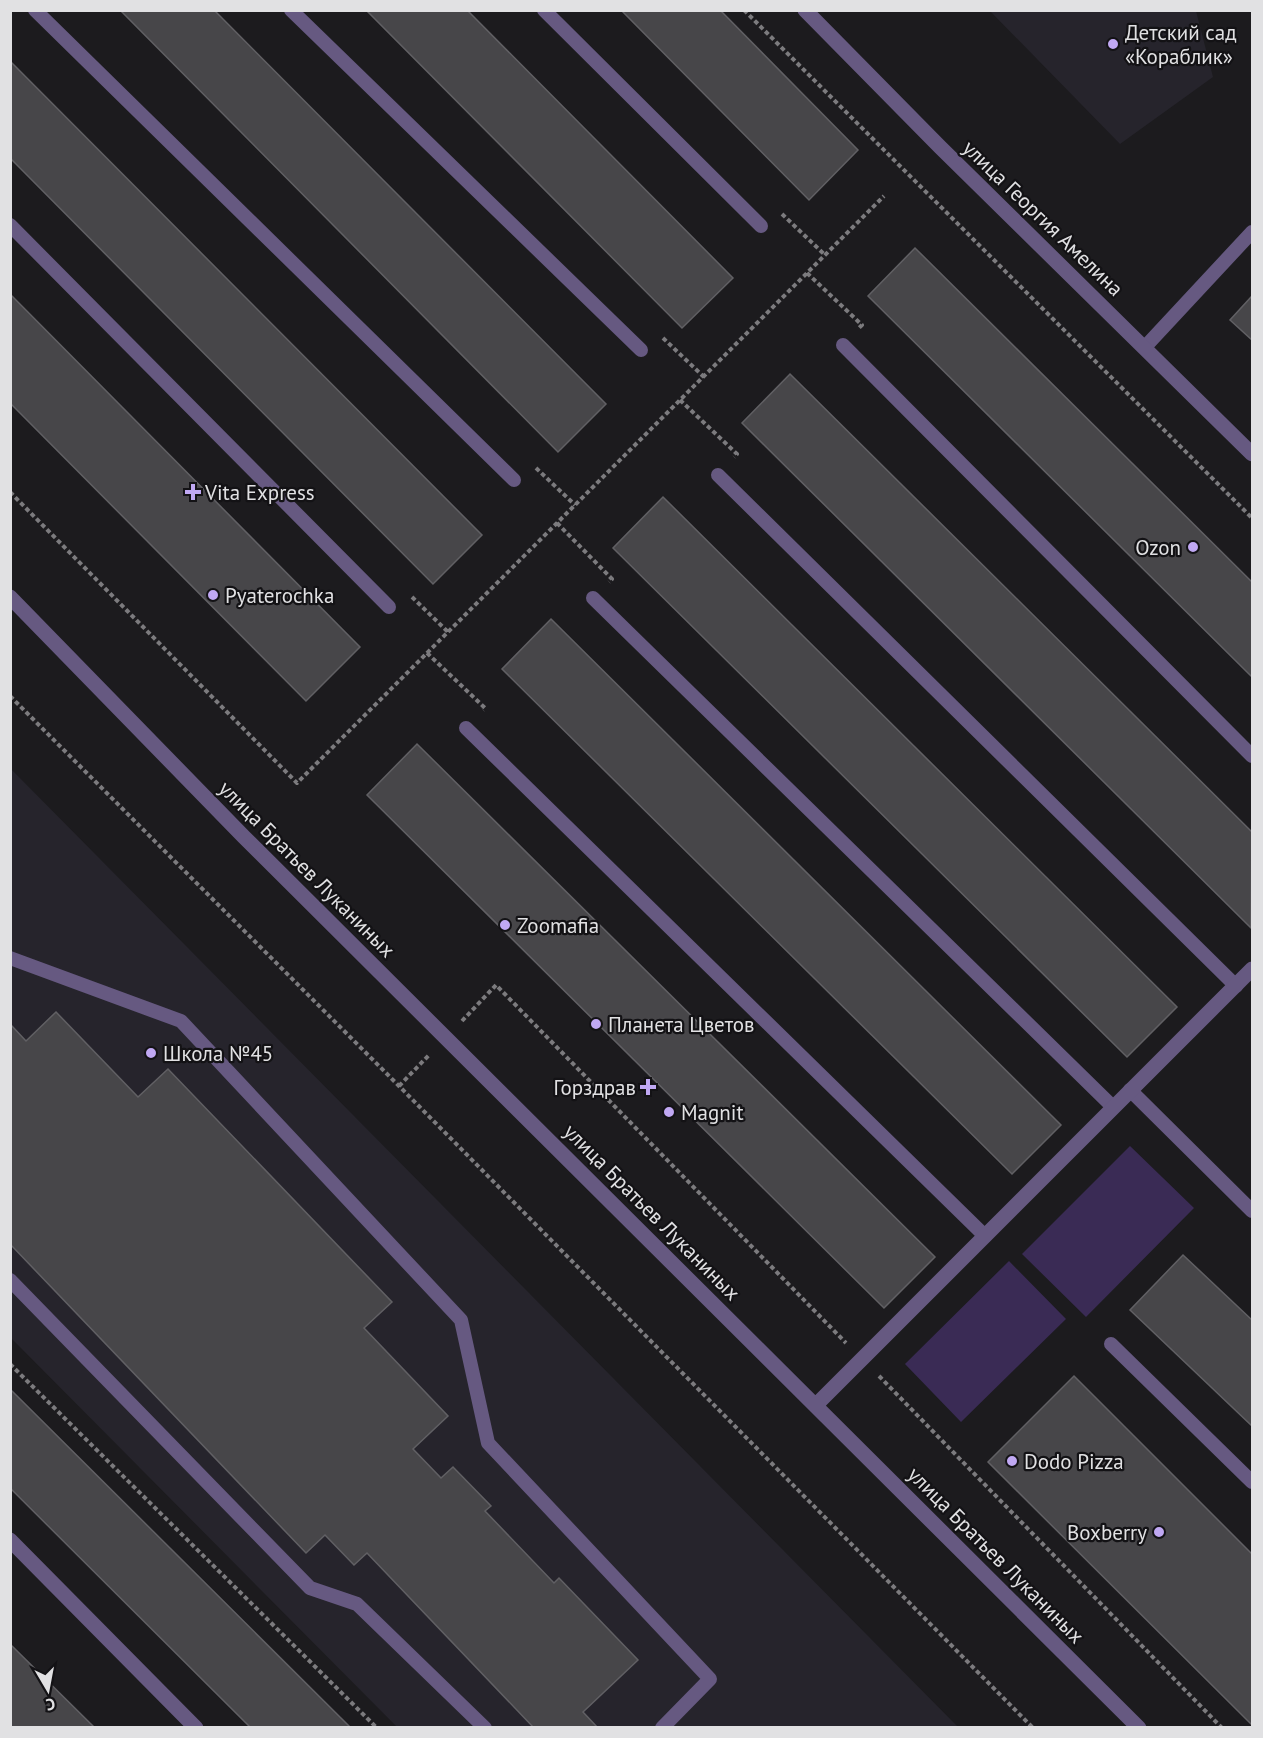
<svg xmlns="http://www.w3.org/2000/svg" width="1263" height="1738" font-family="'PT Sans',sans-serif">
<rect width="100%" height="100%" fill="#1c1b1e"/>
<path fill="#26242c" d="M990,11H1196L1213,77L1120,144Z
M10,768L958,1727H397L11,1338Z"/>
<path fill="#3a2b55" d="M1130,1146L1194,1208L1086,1317L1022,1254Z
M1009,1261L1066,1319L961,1422L905,1364Z"/>
<path fill="#474649" stroke="#616064" stroke-width="1.5" d="M120,10H214L606,404L558,452Z
M366,10H467L733,278L682,328Z
M621,10H720L858,150L809,200Z
M10,61L482,535L433,584L10,158Z
M915,248L1252,582V677L868,296Z
M10,294L360,647L306,701L10,403Z
M1252,296V340L1230,320Z
M790,374L1252,832L1251,928L742,423Z
M663,497L1177,1007L1127,1057L613,548Z
M551,619L1061,1125L1012,1174L502,669Z
M417,744L935,1257L884,1308L367,795Z
M56,1012L138,1097L168,1069L392,1302L364,1328L448,1416L413,1449L441,1478L453,1467L491,1506L485,1511L554,1583L559,1578L638,1660L583,1712L598,1728H534L367,1553L354,1565L325,1535L306,1553L10,1244V1024L26,1041Z
M1183,1255L1252,1320V1426L1130,1310Z
M1074,1376L1252,1554V1725L988,1462Z
M10,1389L351,1728H251L10,1488Z
M10,1644L95,1728H10Z"/>
<g fill="none" stroke-linecap="round" stroke-linejoin="round">
<path stroke="#7c7b7e" stroke-width="4" stroke-dasharray="4.5 3" stroke-linecap="butt" d="M744,10L1252,518
M782,214L825,255
M807,273L862,325L859,328
M663,338L704,377
M680,400L737,454L734,457
M536,468L575,505
M10,492L297,783L884,196
M557,523L612,579L609,582
M412,597L448,632
M427,653L485,708L483,710
M10,696L399,1086L1033,1728
M462,1021L496,985L846,1343
M399,1086L430,1054
M10,1364L377,1728
M879,1376L1222,1728"/>
<path stroke="#665981" stroke-width="14" d="M35,10L514,480
M291,10L641,350
M544,10L761,226
M10,225L389,607
M843,345L1252,756
M1145,347L1252,232
M718,475L1236,986
M593,598L1113,1107
M466,728L985,1236
M10,958L181,1021L461,1320L488,1443L710,1679L662,1728
M1130,1090L1252,1211
M10,1280L310,1588L357,1604L485,1728
M1111,1344L1252,1482"/>
<path stroke="#665981" stroke-width="15" d="M805,10L940,147L1252,454
M10,597L244,837L1139,1728
M816,1405L1252,969
M10,1540L196,1728"/>
</g>
<g fill="#c0a8f3" stroke="#131215" stroke-width="2">
<circle cx="1113" cy="44" r="6"/>
<path d="M190 483h6v6h6v6h-6v6h-6v-6h-6v-6h6z"/>
<circle cx="1193" cy="547" r="6"/>
<circle cx="213" cy="595" r="6"/>
<circle cx="505" cy="925" r="6"/>
<circle cx="596" cy="1024" r="6"/>
<circle cx="151" cy="1053" r="6"/>
<path d="M645 1078h6v6h6v6h-6v6h-6v-6h-6v-6h6z"/>
<circle cx="669" cy="1112" r="6"/>
<circle cx="1012" cy="1461" r="6"/>
<circle cx="1159" cy="1532" r="6"/>
</g>
<g text-anchor="middle" dominant-baseline="central" stroke-width="4.5" stroke-linejoin="round" paint-order="stroke">
<g font-size="21" fill="#e1e1e3" stroke="#131215" text-anchor="start">
<text x="1125" y="32">Детский сад<tspan x="1125" dy="24">«Кораблик»</tspan></text>
<text x="205" y="492">Vita Express</text>
<text x="1181" y="547" text-anchor="end">Ozon</text>
<text x="225" y="595">Pyaterochka</text>
<text x="517" y="925">Zoomafia</text>
<text x="608" y="1024">Планета Цветов</text>
<text x="163" y="1053">Школа №45</text>
<text x="636" y="1087" text-anchor="end">Горздрав</text>
<text x="681" y="1112">Magnit</text>
<text x="1024" y="1461">Dodo Pizza</text>
<text x="1147" y="1532" text-anchor="end">Boxberry</text>
</g>
<g font-size="21" fill="#e1e1e3" stroke="#131215">
<text transform="translate(1043 218) rotate(44)">улица Георгия Амелина</text>
<text transform="translate(307 869) rotate(45)">улица Братьев Луканиных</text>
<text transform="translate(652 1212) rotate(45)">улица Братьев Луканиных</text>
<text transform="translate(996 1555) rotate(45)">улица Братьев Луканиных</text>
</g>
</g>
<rect width="1263" height="1738" fill="none" stroke="#e1e1e3" stroke-width="24"/>
<g transform="translate(48 1690) rotate(170)" stroke="#131215" stroke-width="4.5" paint-order="stroke">
<path d="M0-4.5L10 22L0 15L-10 22Z" fill="#e1e1e3"/>
<text y="-9" font-size="16" font-weight="bold" text-anchor="middle" fill="#e1e1e3">С</text>
</g>
</svg>
